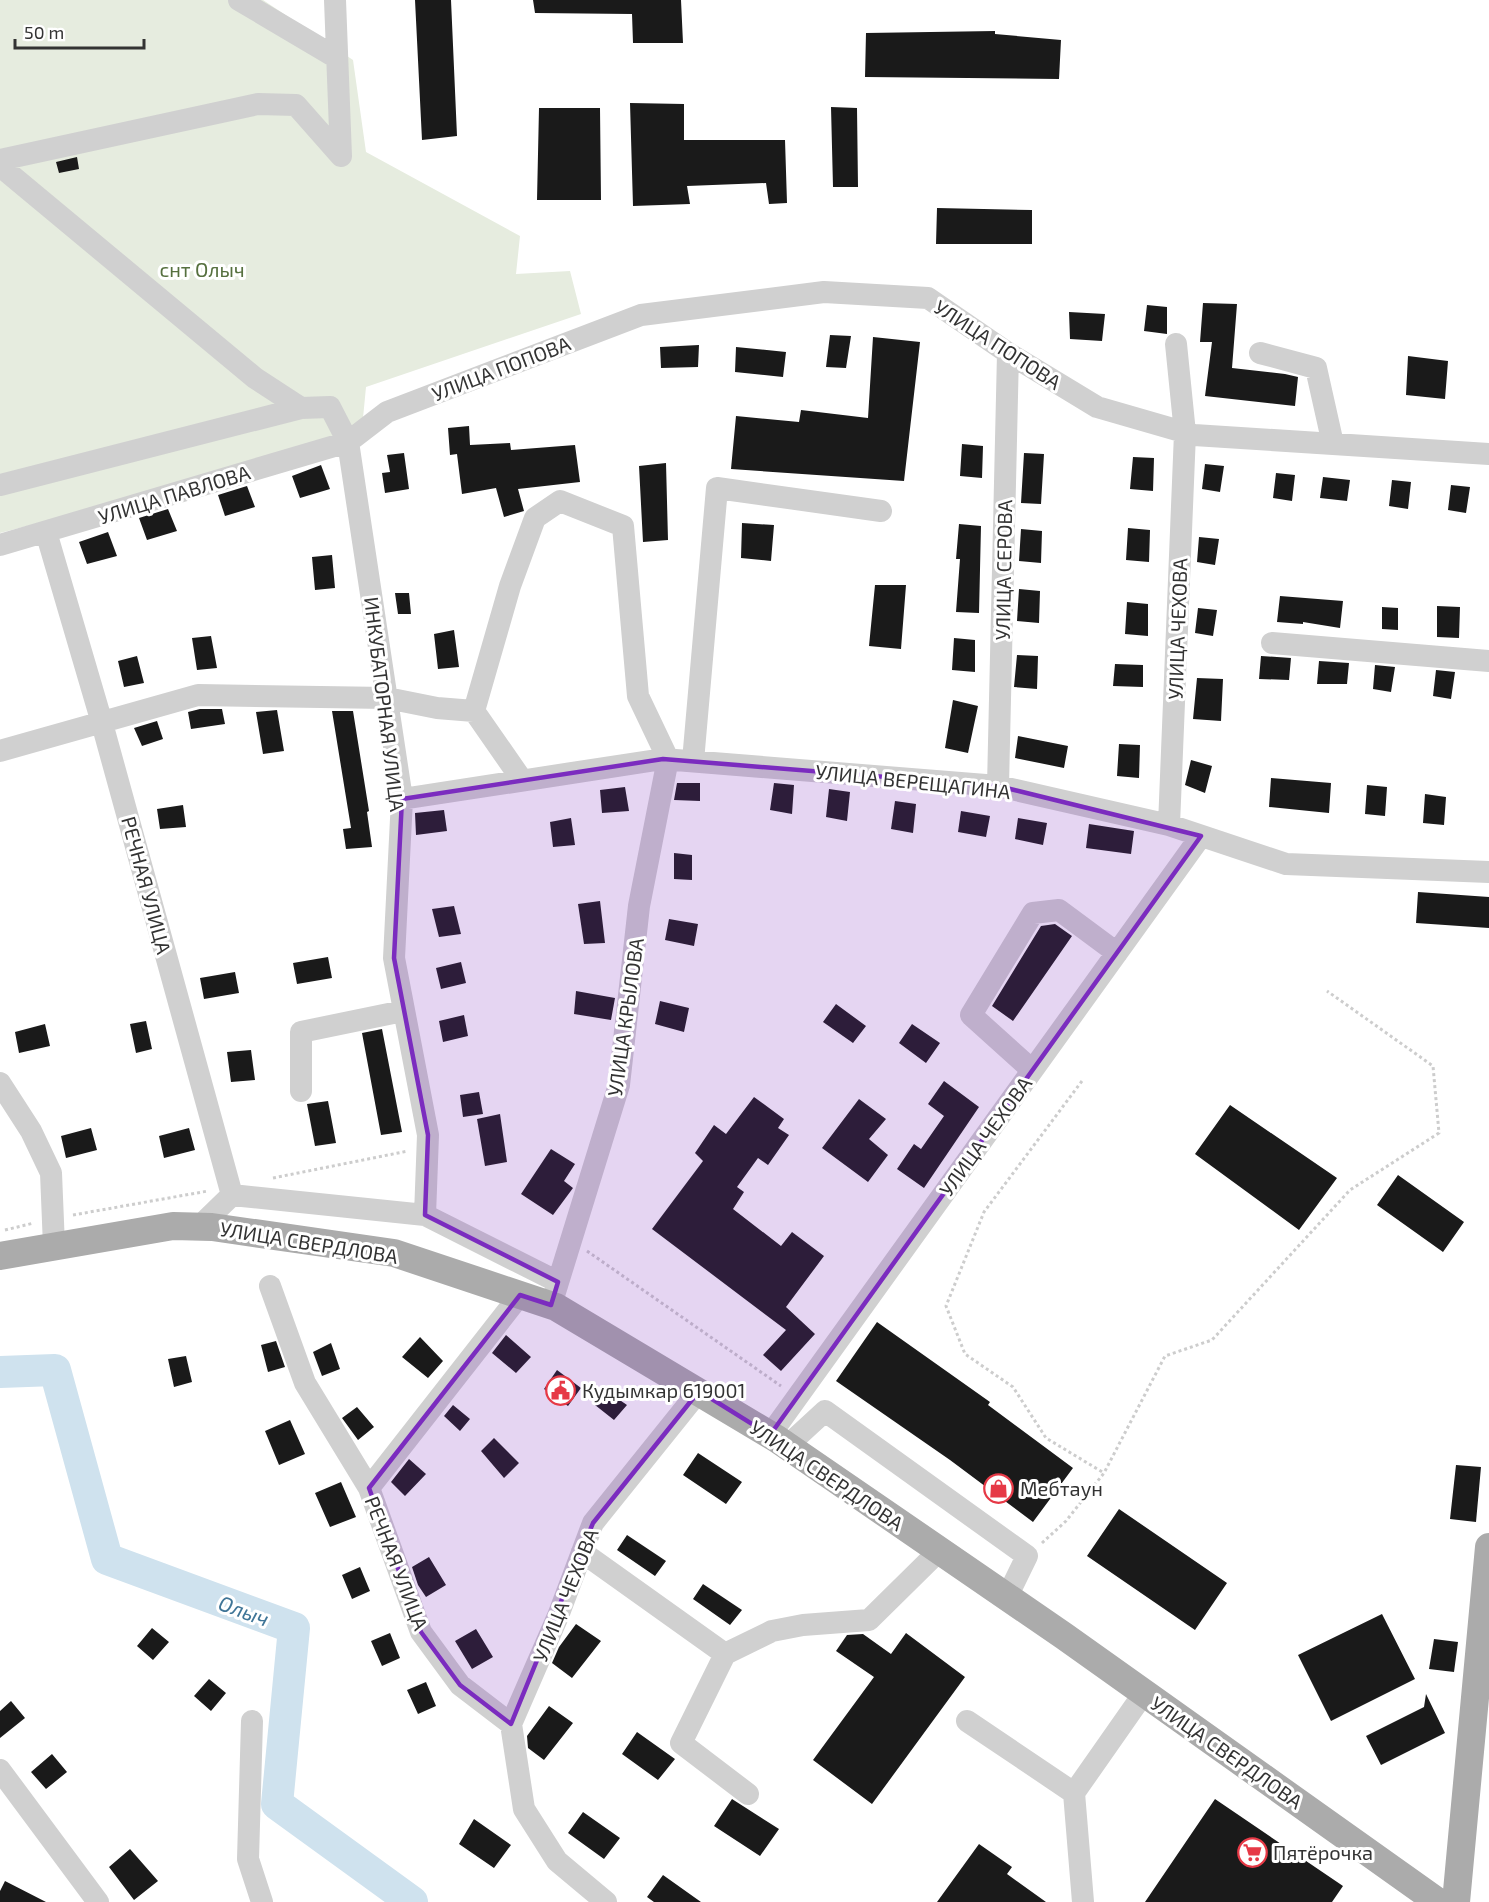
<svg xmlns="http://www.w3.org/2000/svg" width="1489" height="1902" font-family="'Exo 2',sans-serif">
<rect width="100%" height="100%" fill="#fff"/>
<path fill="#e6ecdf" d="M0,0H263L353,60L366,152L520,236L516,274L570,271L581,314L366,387L361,439L0,533Z"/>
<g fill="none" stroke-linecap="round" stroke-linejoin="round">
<path stroke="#cfe2ee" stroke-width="32" d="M0,1372L55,1370L107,1559L294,1628L277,1804L412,1902"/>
</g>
<path fill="#1a1a1a" d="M415,0H451L457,136L422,140Z
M533,0H681L683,43H633L632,14L535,13Z
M995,31V34L1061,40L1059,79L865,77L866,33Z
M630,103L684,104V140H785L787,203L769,204L766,183L687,186L690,204L633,206Z
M831,107L857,108L858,187H833Z
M539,108H600L601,200H537Z
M77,157L79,169L59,173L56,162Z
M937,208L1032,210V244H936Z
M1203,303L1237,304L1232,368L1285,374L1298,377L1295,406L1205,396L1212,342H1200Z
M1147,305L1167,307V334L1144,331Z
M1069,312L1105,314L1102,341L1070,339Z
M830,335L851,336L846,368L826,367Z
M873,337L920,342L904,481L731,469L736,416L799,422L801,410L868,418Z
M699,345L698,367L661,368L660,347Z
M736,347L786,352L783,377L735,372Z
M1408,356L1448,361L1445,399L1406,395Z
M469,426L470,445L510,443L511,450L575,445L580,482L518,489L524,511L504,517L496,488L462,494L457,454L450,455L448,428Z
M962,444L983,446L982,478L960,476Z
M404,453L409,489L385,493L382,473L390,472L387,455Z
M1024,453L1044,454L1041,504L1021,503Z
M1133,457L1154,458L1153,491L1130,489Z
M666,463L668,540L643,542L639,466Z
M1205,464L1224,466L1220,492L1202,489Z
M321,465L330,489L300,498L292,476Z
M1276,473L1295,475L1292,501L1273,498Z
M1323,477L1350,480L1347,501L1320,498Z
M1392,480L1411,482L1408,509L1389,506Z
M1451,485L1470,487L1466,513L1448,510Z
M247,486L255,507L225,516L218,495Z
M168,509L177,531L147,540L139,518Z
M742,523L774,525L771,561L741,558Z
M959,524L981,526L979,613L956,612L960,559H956Z
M1128,528L1150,530L1149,562L1126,560Z
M1021,529L1042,531L1041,563L1019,561Z
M108,532L117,556L87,564L79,542Z
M1199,537L1219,539L1215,565L1197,562Z
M332,555L335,588L315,590L312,557Z
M875,585H906L901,649L869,646Z
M1019,589L1040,591L1039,623L1017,621Z
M395,593H409L411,614H398Z
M1280,596L1343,601L1340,628L1303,622V624L1277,622Z
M1127,602L1148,604V636L1125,634Z
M1437,606L1460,607L1459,638L1437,637Z
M1382,607L1398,608V630L1382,629Z
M1198,608L1217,610L1213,636L1195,633Z
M454,630L459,667L438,669L434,634Z
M211,636L217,668L197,670L192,638Z
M954,638L975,640V672L952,670Z
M1017,655L1038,656L1037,689L1014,687Z
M137,656L144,683L124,687L118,661Z
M1261,656L1291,658L1289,680L1259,679Z
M1319,661L1349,663L1347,684H1317Z
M1115,664L1143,665V687L1113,686Z
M1375,665L1395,667L1391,692L1373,689Z
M1436,670L1455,672L1451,699L1433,696Z
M1197,678L1223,679L1221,721L1193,719Z
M953,700L978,706L968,753L945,748Z
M200,709H222L225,724L191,729L188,712Z
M277,710L284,751L263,754L256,712Z
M332,711H353L369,811L367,812L372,847L346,849L343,829L351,828Z
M157,721L163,739L142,746L134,728Z
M1018,736L1068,746L1064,768L1015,758Z
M1119,744L1140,745L1139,778L1117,776Z
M1191,760L1212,766L1205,793L1185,785Z
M1271,778L1331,783L1329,813L1269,807Z
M677,783H700V801L674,800Z
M774,783L794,785L792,814L770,810Z
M1367,785L1387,787L1385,816L1365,814Z
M625,787L629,811L602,813L600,790Z
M829,789L850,792L847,821L826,817Z
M1425,794L1446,797L1444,825L1423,823Z
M895,801L916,804L913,833L891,829Z
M183,805L186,827L160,829L157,809Z
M444,810L447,831L416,835L415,813Z
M961,811L990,816L986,837L958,832Z
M571,818L575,845L553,847L550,822Z
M1018,818L1047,823L1043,845L1015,839Z
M1089,824L1134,831L1131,854L1086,848Z
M674,853L692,855V880L674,879Z
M1418,892L1489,897V928L1416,923Z
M600,901L605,943L584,944L578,904Z
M454,906L461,934L439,937L432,909Z
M669,919L698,924L694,946L665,940Z
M1055,924L1072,936L1013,1021L992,1006L1041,926Z
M328,957L332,978L297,984L293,963Z
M461,962L466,983L441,989L436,968Z
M235,972L239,993L204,999L200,978Z
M576,991L615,998L611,1020L574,1014Z
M660,1001L689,1008L684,1032L655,1024Z
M836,1004L866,1026L853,1043L823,1022Z
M464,1015L468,1036L443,1042L439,1021Z
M146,1021L152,1049L136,1053L130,1024Z
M45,1024L50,1046L19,1053L15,1032Z
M912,1024L940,1043L926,1063L899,1043Z
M382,1029L402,1132L381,1135L362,1033Z
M251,1050L255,1080L231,1082L227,1052Z
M944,1081L979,1107L924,1188L897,1169L914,1144L921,1149L944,1116L928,1104Z
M479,1092L483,1114L463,1117L460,1095Z
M754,1097L784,1119L778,1128L789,1135L768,1165L758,1158L737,1187L744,1192L733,1209L781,1246L792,1232L824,1256L786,1307L815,1334L781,1371L763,1355L786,1330L652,1229L703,1161L695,1153L714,1125L726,1134Z
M859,1099L886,1119L869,1139L888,1155L868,1182L822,1148Z
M328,1101L336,1143L315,1146L307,1104Z
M1230,1105L1337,1178L1299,1230L1195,1154Z
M500,1114L507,1162L485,1166L477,1119Z
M91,1128L97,1150L66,1158L61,1136Z
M189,1128L195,1150L164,1158L159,1136Z
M551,1149L575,1164L564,1181L573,1188L553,1215L521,1194Z
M1398,1175L1464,1222L1443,1252L1377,1205Z
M877,1322L990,1402L988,1405L1073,1468L1033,1522L950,1460L836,1381Z
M506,1335L531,1357L516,1373L492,1353Z
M420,1337L443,1361L428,1378L402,1357Z
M276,1341L285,1367L268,1372L261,1345Z
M331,1343L340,1369L322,1376L313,1352Z
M186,1356L192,1382L174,1387L168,1359Z
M557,1370L581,1388L568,1406L544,1389Z
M605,1390L627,1405L614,1420L595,1405Z
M453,1405L470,1419L460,1431L444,1416Z
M357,1407L374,1427L358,1440L342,1418Z
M290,1420L305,1454L279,1465L265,1431Z
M494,1438L519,1463L504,1478L481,1451Z
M698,1453L742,1482L726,1504L683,1475Z
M409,1459L426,1474L405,1496L391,1482Z
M1456,1465L1481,1467L1476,1522L1450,1519Z
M341,1482L356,1517L330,1527L315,1493Z
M1119,1509L1227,1583L1195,1630L1087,1556Z
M627,1535L666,1561L655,1576L617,1550Z
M429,1557L446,1585L426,1597L418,1585L412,1567Z
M360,1567L370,1591L352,1599L342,1575Z
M703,1584L742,1610L730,1625L693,1599Z
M1382,1614L1415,1679L1331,1721L1298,1655Z
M576,1624L601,1641L572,1678L552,1663L559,1647Z
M152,1628L169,1642L153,1660L137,1646Z
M476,1629L493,1657L472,1669L455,1641Z
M390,1633L400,1658L382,1666L371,1641Z
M906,1633L965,1677L872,1804L813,1760L874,1677L836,1651L847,1635L863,1634L891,1654Z
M1434,1639L1458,1642L1454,1672L1429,1669Z
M209,1679L226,1693L211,1711L194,1696Z
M426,1682L436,1706L418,1714L407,1690Z
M1426,1694L1445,1733L1381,1765L1366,1736L1424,1707Z
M11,1701L25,1718L0,1738V1711Z
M549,1706L573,1723L544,1760L528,1748L527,1736Z
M637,1732L675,1759L658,1780L622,1754Z
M52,1754L67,1772L46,1789L31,1772Z
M732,1799L779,1829L760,1856L714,1826Z
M1215,1799L1343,1886L1332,1902H1145Z
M583,1812L620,1838L604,1859L568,1833Z
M474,1819L511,1845L494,1868L459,1844Z
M979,1844L1012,1867L1007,1874L1046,1902H937Z
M130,1849L158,1881L134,1900L109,1867Z
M663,1875L701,1902H654L647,1897Z
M5,1881L46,1902H0V1891Z"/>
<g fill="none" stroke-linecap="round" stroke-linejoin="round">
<path stroke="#cdcdcd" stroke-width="3" stroke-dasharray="3 3" stroke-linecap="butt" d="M1082,1081L984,1212L946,1306L965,1354L1013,1387L1046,1438L1104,1473
M273,1178L408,1151
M73,1215L208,1191
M5,1230L34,1223
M587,1251L781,1386
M1042,1543L1066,1521L1104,1473L1165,1356L1212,1340L1350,1190L1439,1133L1433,1066L1327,991"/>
<path stroke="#d0d0d0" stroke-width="22" d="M239,0L337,58
M335,0L341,156
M0,160L258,104L296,105L341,156
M0,166L255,378L301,408L330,407L348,442L402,799L394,958L428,1135L425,1215
M1260,353L1316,368L1333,444
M0,485L301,408
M46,532L100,716L232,1195L199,1227
M0,545L348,442L387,412L641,315L824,292L928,298L1008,353L1097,407L1194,435L1489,454
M1272,643L1489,661
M0,751L198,695L387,698L437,708L474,711
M693,761L717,488L881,511
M522,780L474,711L510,586L535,518L560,501L623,526L638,696L668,759L639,906L619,1085L551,1305
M998,786L1008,353
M402,799L663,759L998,786L1169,825L1286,864L1489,872
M1169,825L1185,433L1176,344
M1032,1070L971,1015L1033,913L1059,910L1117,953
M0,1083L31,1131L51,1173L54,1246
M301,1091V1032L403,1011
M232,1195L425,1215L558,1282
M270,1286L305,1383L369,1488L421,1632L460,1685L511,1724L524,1809L557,1861L606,1902
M770,1435L1201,836
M787,1446L825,1411L1027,1556L1007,1597
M369,1488L520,1295
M582,1552L725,1654
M252,1721L248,1859L262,1902
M967,1721L1074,1793
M511,1724L558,1616L593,1523L699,1391
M0,1770L98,1902
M748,1794L681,1743L725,1654L772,1631L803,1625L869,1620L939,1551
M1083,1902L1074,1793L1144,1693"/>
<path stroke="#ababab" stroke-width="28" d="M0,1256L173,1226L212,1227L394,1253L556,1307L777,1439L1064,1636L1438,1902
M1456,1902L1489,1547"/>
</g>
<path fill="#7b2cbf" fill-opacity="0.2" stroke="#7b2cbf" stroke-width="4.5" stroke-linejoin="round" d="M663,759L998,786L1201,836L770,1435L699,1391L593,1523L511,1724L460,1685L421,1632L369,1488L520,1295L551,1305L558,1282L425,1215L428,1135L394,958L402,799Z"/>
<defs>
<symbol id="civic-ring" viewBox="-11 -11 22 22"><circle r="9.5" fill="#fff" stroke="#e63946" stroke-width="1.5"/><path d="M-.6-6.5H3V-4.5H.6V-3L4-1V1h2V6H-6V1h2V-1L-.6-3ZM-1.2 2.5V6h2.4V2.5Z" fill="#e63946"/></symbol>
<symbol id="shop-ring" viewBox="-11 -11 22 22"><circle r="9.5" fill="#fff" stroke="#e63946" stroke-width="1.5"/><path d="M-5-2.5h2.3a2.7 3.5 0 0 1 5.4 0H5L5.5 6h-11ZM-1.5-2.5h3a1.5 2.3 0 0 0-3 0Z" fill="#e63946"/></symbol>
<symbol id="supermarket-ring" viewBox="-11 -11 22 22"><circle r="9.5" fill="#fff" stroke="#e63946" stroke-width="1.5"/><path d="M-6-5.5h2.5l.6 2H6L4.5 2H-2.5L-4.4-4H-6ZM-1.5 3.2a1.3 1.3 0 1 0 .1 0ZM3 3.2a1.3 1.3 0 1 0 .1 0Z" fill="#e63946"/></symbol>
</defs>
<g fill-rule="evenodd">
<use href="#civic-ring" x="544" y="1374" width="33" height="33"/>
<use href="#shop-ring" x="982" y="1472" width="33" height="33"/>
<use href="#supermarket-ring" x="1236" y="1836" width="33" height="33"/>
</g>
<g text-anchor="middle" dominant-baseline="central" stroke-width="6" stroke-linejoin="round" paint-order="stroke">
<g font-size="20" fill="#56703f" stroke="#fff">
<text x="202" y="269">снт Олыч</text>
</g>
<g font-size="20" fill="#333" stroke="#fff">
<text transform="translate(998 344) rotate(33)">УЛИЦА ПОПОВА</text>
<text transform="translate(501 368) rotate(-21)">УЛИЦА ПОПОВА</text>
<text transform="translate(174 494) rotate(-17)">УЛИЦА ПАВЛОВА</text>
<text transform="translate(1003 570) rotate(-89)">УЛИЦА СЕРОВА</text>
<text transform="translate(1177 629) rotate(-88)">УЛИЦА ЧЕХОВА</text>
<text transform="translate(385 704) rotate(83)">ИНКУБАТОРНАЯ УЛИЦА</text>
<text transform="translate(913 781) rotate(6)">УЛИЦА ВЕРЕЩАГИНА</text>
<text transform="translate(147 885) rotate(75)">РЕЧНАЯ УЛИЦА</text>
<text transform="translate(625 1017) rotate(-82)">УЛИЦА КРЫЛОВА</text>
<text transform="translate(985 1136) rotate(-54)">УЛИЦА ЧЕХОВА</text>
<text transform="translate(309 1242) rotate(9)">УЛИЦА СВЕРДЛОВА</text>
<text transform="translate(827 1475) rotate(34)">УЛИЦА СВЕРДЛОВА</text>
<text transform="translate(397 1563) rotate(69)">РЕЧНАЯ УЛИЦА</text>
<text transform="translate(565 1595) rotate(-68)">УЛИЦА ЧЕХОВА</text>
<text transform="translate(1227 1752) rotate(35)">УЛИЦА СВЕРДЛОВА</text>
</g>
<g font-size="20" fill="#333" stroke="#fff" text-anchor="start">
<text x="582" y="1390">Кудымкар 619001</text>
<text x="1020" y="1488">Мебтаун</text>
<text x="1273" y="1852">Пятёрочка</text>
</g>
<g font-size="21" font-style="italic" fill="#3f7597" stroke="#fff">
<text transform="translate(244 1610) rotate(20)">Олыч</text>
</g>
</g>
<path d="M15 39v9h129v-9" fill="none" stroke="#333333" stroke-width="3"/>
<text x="24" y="39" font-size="18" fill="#333333" stroke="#ffffff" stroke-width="4.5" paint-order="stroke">50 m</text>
</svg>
